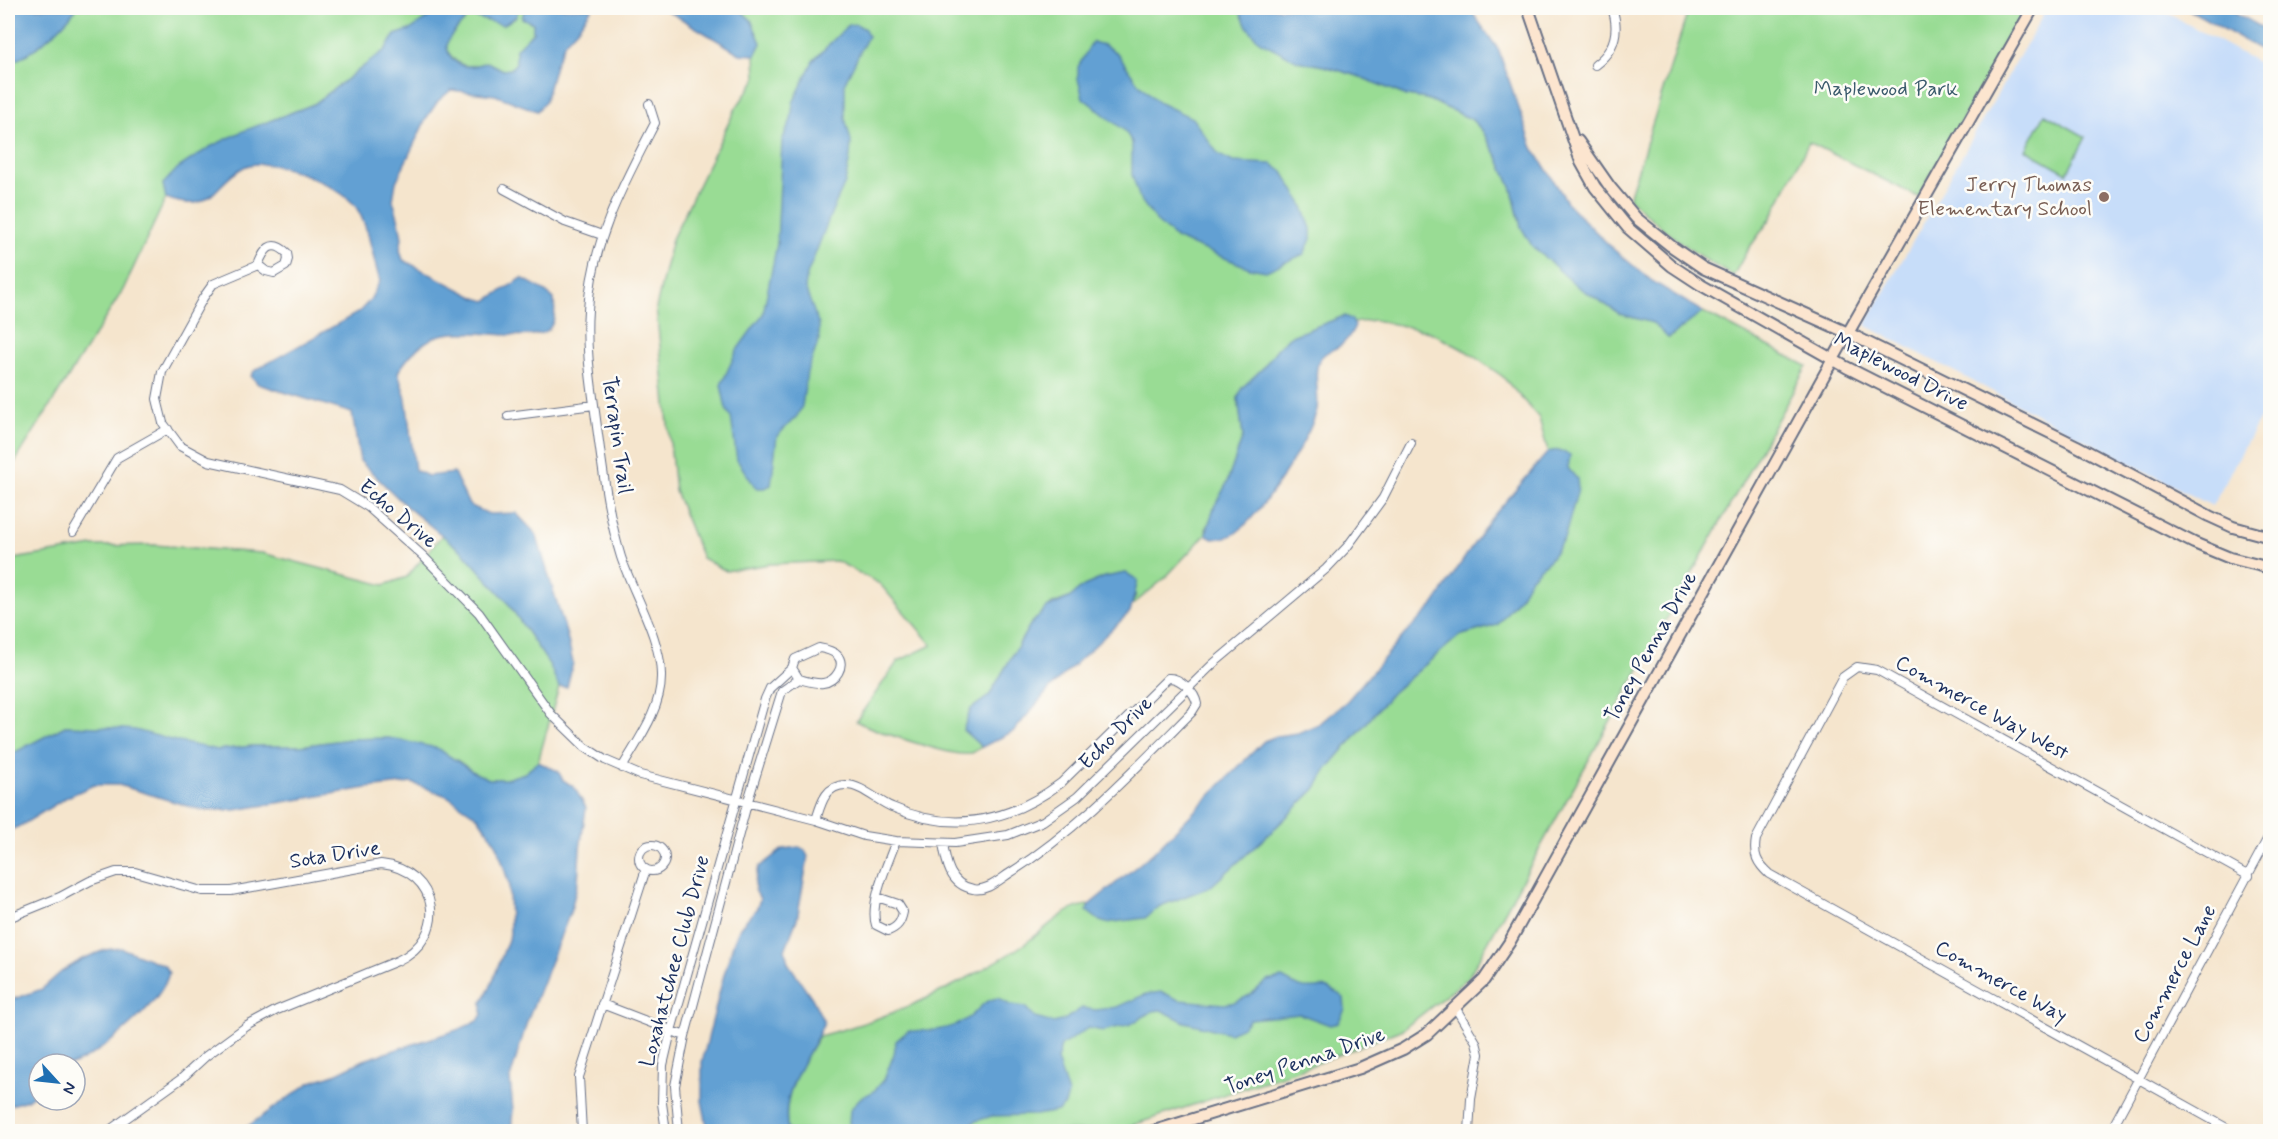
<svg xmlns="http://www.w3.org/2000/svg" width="2278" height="1139" font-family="Mynerve,sans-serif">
<rect width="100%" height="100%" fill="#fdfcf7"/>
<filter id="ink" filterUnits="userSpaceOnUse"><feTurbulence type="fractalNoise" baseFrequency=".0167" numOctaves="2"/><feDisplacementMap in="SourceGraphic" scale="12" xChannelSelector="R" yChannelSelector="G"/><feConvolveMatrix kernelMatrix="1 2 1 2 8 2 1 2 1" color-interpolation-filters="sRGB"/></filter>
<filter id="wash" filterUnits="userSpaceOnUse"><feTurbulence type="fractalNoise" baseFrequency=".008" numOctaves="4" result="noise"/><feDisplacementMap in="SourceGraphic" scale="24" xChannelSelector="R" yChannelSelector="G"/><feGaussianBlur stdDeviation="1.35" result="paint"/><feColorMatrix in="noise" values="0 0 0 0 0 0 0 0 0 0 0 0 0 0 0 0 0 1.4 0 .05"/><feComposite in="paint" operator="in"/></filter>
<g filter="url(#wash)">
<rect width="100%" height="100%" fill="#f5e5cd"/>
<path fill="#c7ddf9" d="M2047,8H2158L2270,69V400L2212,506L1865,325Z"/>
<path fill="#99dc94" stroke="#5a8679" stroke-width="1.5" d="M77,8H450L432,15L410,30L395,35L385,50L314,104L269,121L163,184L166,198L123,290L8,473V64C34,53 59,30 77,8Z
M518,8H525L522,18L533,23V32L516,49V63L511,69L503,70L487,62C467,69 457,67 446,49L448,39L469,15L503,25L517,16Z
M738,8H1238L1298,61L1324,66L1358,76L1407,96L1427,99L1471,119L1482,130L1498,157L1512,189L1521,227L1627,316L1654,323L1669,338L1703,312L1807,366L1468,978L1403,1029L1307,1067L1115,1131H788C781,1096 800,1066 819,1036C876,1022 929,1000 980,971C997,961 1016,951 1031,939C1049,926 1067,906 1089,905L1088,908L1127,919L1144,918L1160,906L1210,886L1267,836L1315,789L1327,769L1392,693L1459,636L1497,625L1521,595L1531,577L1549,560L1564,539L1574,503L1568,468L1559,450L1548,452L1539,418L1502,376L1466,351L1428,331L1374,320L1353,323L1344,316L1289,337L1277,349L1263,368L1242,388L1238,398L1243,436L1227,483L1206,529V534L1165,578L1130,607L1136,595L1126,573L1105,577L1084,586L1069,598L1052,604L1030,625L989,696L971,709L963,730L982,747C978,749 973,753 969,754C953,757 872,730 856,721L898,661L932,645L880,584L837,561L770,564L726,571L702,558L675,491L656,308L672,239L736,108L756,79L755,55L761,43L751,20Z
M1689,8H2026L1918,197L1809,142L1771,218L1747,251L1733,276C1694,255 1661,229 1629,198Z
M2045,114L2086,137L2067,173L2026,150Z
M442,535L463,552L506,600L549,664L559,687L538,762L525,773L506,779H489L475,773L457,760L389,738L350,739L300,746H252L218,750L65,726L8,756V560L93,546L154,545L262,553L384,585L407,577Z"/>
<path fill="#62a0d3" stroke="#3e6898" stroke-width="1.5" d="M8,8H77C60,30 34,53 8,64Z
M450,8H518L517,16L503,25L469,16C464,22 450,35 448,41C446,46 447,50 449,54C458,70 472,68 487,62L503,70L511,69L516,63V49L533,32V23L522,18L525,8H592L578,28L565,42L555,65L545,102L537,111L495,95L451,90L438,101L427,117L396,182L393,200L399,221L402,238L400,250L403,260L476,298L486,301L522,278L542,289L554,299C555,309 556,322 548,330C533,344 462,325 435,337C418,345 408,357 398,372L406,399L415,470L428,476L454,473L469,505L489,514L516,513L536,534L567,636L573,663L567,687H559L549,664L506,600L463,552L407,507L360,461L352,413L258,384L251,376L254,371L359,312L370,300L380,281C372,257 370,229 356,207C342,186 268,154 244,167C211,185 213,216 166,198L163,184L178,168L210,147L241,132L314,104L385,50L395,35L410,30L432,15Z
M663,8H738L751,20L761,43L755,55L740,54Z
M1238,8H1469L1498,49L1533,148L1569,205L1613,249L1652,281L1703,312L1668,338L1653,323L1620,314L1578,287L1532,246L1521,227L1512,189L1498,157L1482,130L1471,119L1427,99L1407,96L1358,76L1324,66L1298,61L1259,41L1248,28Z
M2186,8H2227L2270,32V55Z
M856,24L865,29L868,36L845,82V118L851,141L850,157L845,183L832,211L807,275L805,288L819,325V340L807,372L802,406L797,416L777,436L771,485L765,488H756L737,460L731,417L726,409L721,385L737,350L763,314L777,244L782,141L791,120L793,103L813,61L848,25Z
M1092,42L1104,45L1117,53L1138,83L1158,102L1192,118L1219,155L1233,162L1272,164L1283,172L1302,204L1311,229V239L1304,254L1266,271L1250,268L1177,239L1157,222L1140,199L1132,175V142L1125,131L1083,98L1078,79V67Z
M1344,316L1351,319L1355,326C1351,333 1347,342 1338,347C1331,351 1325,351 1320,359C1312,373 1320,394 1317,409C1311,438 1258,519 1234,534C1228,538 1219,538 1212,539L1206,534L1214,507L1227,483L1243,436L1238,398L1242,388L1263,368L1277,349L1289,337Z
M1559,450L1570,455L1568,468L1577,479L1578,489L1564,539L1549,560L1531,577L1521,595L1497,625L1459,636L1392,693L1327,769L1315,789L1267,836L1210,887L1160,906L1145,918L1106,923L1100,921L1087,911L1089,905L1153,853L1264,741L1277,736L1298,733L1319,724L1347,701L1404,635L1432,607L1489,521L1548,452Z
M1126,573L1138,580L1130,612L1050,688L1014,731L982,747L963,730L971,709L989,696L1030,625L1047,608L1069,598L1084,586L1105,577Z
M65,726L101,727L135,730L179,742L218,750L252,746H300L350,739L389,738L437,748L475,773L489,779H506L525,773L538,762L558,771L563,780L574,787L586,808L580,849L578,881L571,910L527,1022L510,1079L513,1110L511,1131H241L311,1082L335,1074L364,1060L460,1029L478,1021L482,1014V1002L490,988L510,934L509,884L497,845L478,817L447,796L412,783L367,788L235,810H201L119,785H94L67,797L22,825L8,831V756Z
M799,847L805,850L808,857L797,919L785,950L788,963L812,998L824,1022C809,1060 779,1088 788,1131H708L702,1101V1062L723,978L734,941L740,927L757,908L760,899L755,890V881L759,867L783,849Z
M121,948L164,965L169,973C161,1004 105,1050 76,1063C67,1067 50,1064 39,1064V1091L27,1100L8,1106V1001L42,989L61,972L82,959L105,950Z
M1282,978C1288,981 1297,987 1304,988C1326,990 1322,981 1344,998L1345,1009L1338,1023L1330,1025L1300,1014L1250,1019L1243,1027L1229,1033L1185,1022L1161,1010L1153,1011L1131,1024L1103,1031L1088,1028L1061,1046L1057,1060L1068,1094L1065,1105L1058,1111L1036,1115L992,1116L976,1121L960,1131H854L849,1123L850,1110L860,1098L873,1092L884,1080L894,1054L896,1041L908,1031C931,1031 951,1031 971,1016C982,1007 982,1001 998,998L1010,1005L1025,1007L1035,1018L1053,1023L1064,1020L1082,1008L1096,1010L1117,1007L1146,994L1162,992L1179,1000L1224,1004L1236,1002L1250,995L1267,981Z"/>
</g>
<g filter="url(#ink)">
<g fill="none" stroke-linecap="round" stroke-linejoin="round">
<defs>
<path id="street" d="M1595,65C1615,50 1620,31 1612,8
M504,189L565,222L602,235
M258,265C264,250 271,238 287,253L288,259L286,266L274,273L266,271L258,265L213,284L203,298L162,372L157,399L163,423L180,446L208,461L340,490L368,507L423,556L479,613L551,714L585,747L605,760L640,775L816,820L864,836L896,841L955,843L1008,835L1043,821L1077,797L1213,664L1326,569L1347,547L1383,498L1411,443
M508,416L594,405
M73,532L117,458L168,429
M819,648C825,649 832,650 837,655C847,665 835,682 823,683C815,684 807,681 799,679L792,668L795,659Z
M622,768C638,740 661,710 661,677C662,640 633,593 621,557C608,515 603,471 597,427C592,388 585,349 588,310C592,240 624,183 655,123L649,104
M816,820C821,804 825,785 846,785C862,785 877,801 892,807C953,834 1009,822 1061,783L1168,678C1180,677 1195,692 1197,704L1192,712C1134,770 1079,829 1010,873C999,880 986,892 973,889C950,885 946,863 943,843
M639 858a13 13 0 1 1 26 0a13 13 0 1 1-26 0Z
M877,897L898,904L903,912C901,922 898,927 888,931L876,925C869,903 888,863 896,841
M8,918L60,897L90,881L116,872H135L202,891H231L381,864C439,870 450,937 397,961L277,1010L247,1026L206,1056L181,1079L107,1132
M602,1004L685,1036
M1455,1007L1476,1042L1479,1054L1471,1099L1469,1132
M582,1132L579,1077L646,869
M666,1132L662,1103L663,1065L671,1031L765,699L770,688L792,668
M679,1132L675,1086L685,1036L747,804L782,691L799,679
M2110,1132L2270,834
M2234,1132L1769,874C1757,863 1753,855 1756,839L1843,677L1857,667L1877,670L2249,876"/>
<path id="secondary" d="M1528,8L1581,162L1595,187L1628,228L1672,266L1701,285L1846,367L2194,543L2230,558L2270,568
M1578,141L1610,187L1636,218L1671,246L1703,268L1848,333L2077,446L2209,516L2233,527L2270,537
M1151,1132L1360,1068L1403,1049L1427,1034L1484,980L1509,943L1827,370L2033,8"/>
</defs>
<use href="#street" stroke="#676f85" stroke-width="10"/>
<use href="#secondary" stroke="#676f85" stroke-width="14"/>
<use href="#street" stroke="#fff" stroke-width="8"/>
<use href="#secondary" stroke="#fce5cf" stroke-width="10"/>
</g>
</g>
<circle fill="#8d6e63" stroke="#fdfcf7" stroke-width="2" cx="2104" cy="197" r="6"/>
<g text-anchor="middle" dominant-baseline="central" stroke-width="5" stroke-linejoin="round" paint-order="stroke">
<g font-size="21" fill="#3a5a6c" stroke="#fdfcf7">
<text x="1886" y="89">Maplewood Park</text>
</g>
<g font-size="21" fill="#785e54" stroke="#fdfcf7" text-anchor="end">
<text x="2092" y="185">Jerry Thomas<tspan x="2092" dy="24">Elementary School</tspan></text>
</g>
<g font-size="21" fill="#1b2f5e" stroke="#fdfcf7">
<text transform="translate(1901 372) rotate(27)">Maplewood Drive</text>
<text transform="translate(617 435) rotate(82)">Terrapin Trail</text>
<text transform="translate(398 514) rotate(40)">Echo Drive</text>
<text transform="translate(1651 647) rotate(-61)">Toney Penna Drive</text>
<text transform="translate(1982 708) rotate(29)">Commerce Way West</text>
<text transform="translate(1116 733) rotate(-45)">Echo Drive</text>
<text transform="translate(335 855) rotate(-9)">Sota Drive</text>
<text transform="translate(675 961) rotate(-75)">Loxahatchee Club Drive</text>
<text transform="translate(2175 974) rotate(-62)">Commerce Lane</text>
<text transform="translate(2001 982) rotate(29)">Commerce Way</text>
<text transform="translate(1305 1061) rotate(-19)">Toney Penna Drive</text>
</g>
</g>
<rect width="2278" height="1139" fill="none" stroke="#fdfcf7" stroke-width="30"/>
<g transform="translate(57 1082) rotate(117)"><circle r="28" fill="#fdfcf7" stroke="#a3aaba" stroke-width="1.5"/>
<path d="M0-4.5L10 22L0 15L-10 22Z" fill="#1f6fb2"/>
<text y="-9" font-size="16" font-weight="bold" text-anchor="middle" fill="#1b2f5e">N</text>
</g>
</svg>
